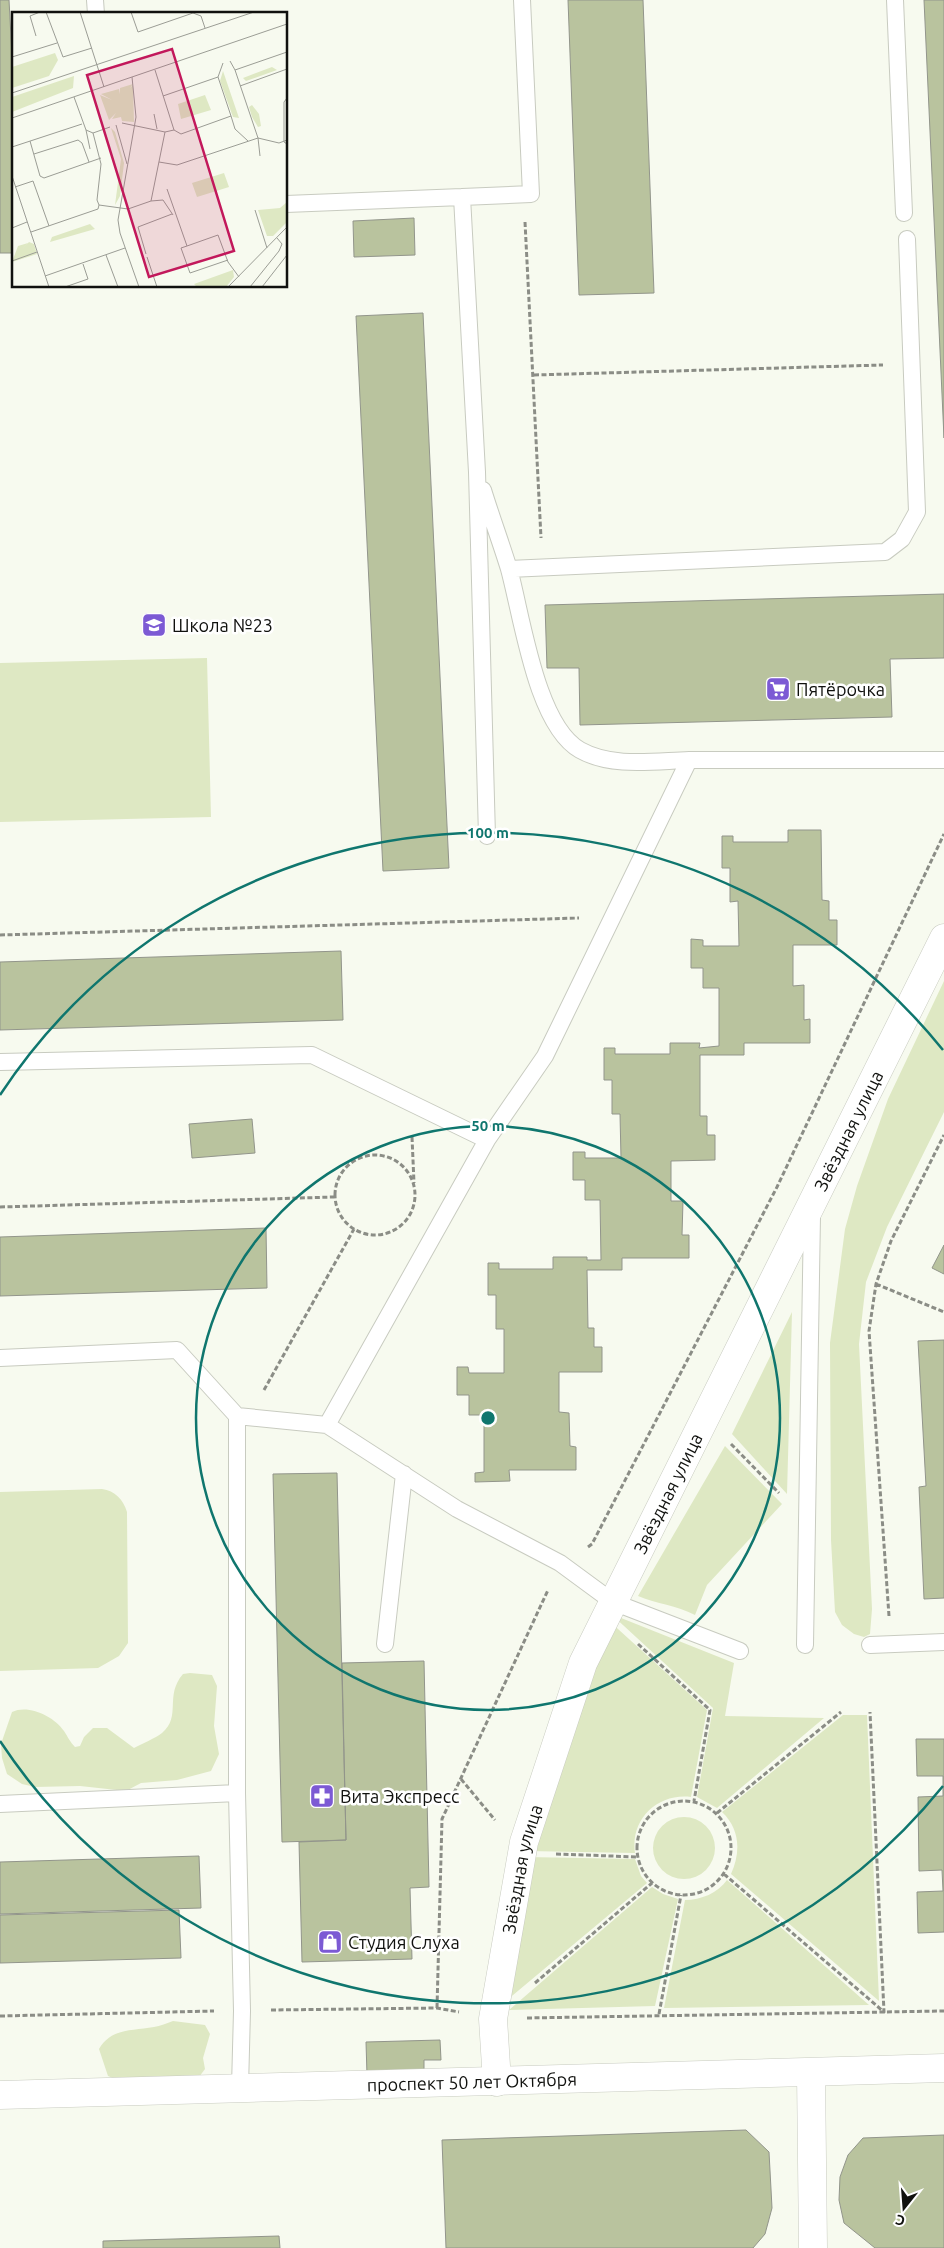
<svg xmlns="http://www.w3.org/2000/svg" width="944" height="2248" font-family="Ubuntu,sans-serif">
<rect width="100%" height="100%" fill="#f7faef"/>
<path fill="#dee8c3" d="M207,658L211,817L0,822V663Z
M944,981V1112L887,1227L866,1282L859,1344L872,1609L870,1634L864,1637L854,1634L842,1625L835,1612L831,1540L830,1343L845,1229L857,1186L888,1099Z
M792,1312L787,1494L732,1434Z
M725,1446L782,1504L707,1585L695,1615C676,1605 657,1604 638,1596Z
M102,1489C115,1491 123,1499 127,1512L128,1643L119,1656L98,1668L0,1671V1492Z
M611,1614L734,1663L725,1716L824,1718L717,1808L697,1797L713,1708Z
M607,1619L707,1710L691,1797C658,1793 630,1819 635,1853L527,1851Z
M190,1673L212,1675L217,1686L214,1726L219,1754L211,1771L177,1780L141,1783L126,1791L80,1786L35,1787L22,1784L7,1774L2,1758L1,1744L12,1712C28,1704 54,1716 64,1731C68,1737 70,1742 75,1747L80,1746L84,1737L93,1728H107L134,1748C143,1743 154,1739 162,1733C182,1716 164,1696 183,1674Z
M843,1715H867L879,2001L731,1874C741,1852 740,1829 722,1812Z
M653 1848a31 31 0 1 1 62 0a31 31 0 1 1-62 0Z
M526,1857L635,1859L641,1876L647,1883L506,2001Z
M727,1880L869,2005L664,2008L685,1900C701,1900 718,1893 727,1880Z
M652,1887L663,1894L678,1899L655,2006L509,2010Z
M173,2021L205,2025L210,2034L203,2058L205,2069L199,2077L115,2079L108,2076L99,2049C111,2028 132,2031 154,2027C160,2026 167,2023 173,2021Z"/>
<path fill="#b9c39e" stroke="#92958b" d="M0,0H9L14,94V253H0Z
M568,0H643L654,293L579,295Z
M924,0H944V438Z
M414,218L415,255L354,257L353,221Z
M423,313L449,868L383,871L356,316Z
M944,594V658L890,659L892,717L580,725L579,668H547L545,605Z
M788,830H821L822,900L829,901V920H837V945H793V986L804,985V1020L810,1019V1043H744V1055H700V1116H707V1135H715V1160L671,1161V1201H683L682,1235H689V1258H622V1270H587L588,1328H594V1347H602V1372H559V1412L569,1413L570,1446L576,1447V1470H509L510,1481L475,1482V1473L484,1472V1415H469V1395H457V1367H468L469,1373H504V1329H496V1295H488V1263H499V1269H553V1257H587V1260H601L600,1200H585V1180H573V1152H585V1158H621L620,1114H612V1080H604V1048H615V1054H670V1043H700L699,1048L719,1046V988H703V968H691V939L703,940V946H739L738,901L730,902V868H722V836H733V842H788Z
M341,951L343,1020L0,1030V962Z
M252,1119L255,1153L192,1158L189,1124Z
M266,1228L267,1288L0,1296V1237Z
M944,1245V1274L932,1268Z
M944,1340V1598L924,1599L919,1487L926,1486L918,1341Z
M337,1473L346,1840L282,1842L273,1474Z
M424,1661L429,1887L410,1888L412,1959L302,1962L299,1842L346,1840L342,1663Z
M916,1739H944V1932L918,1933L917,1892L943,1891L942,1870L919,1871L918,1797L943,1796V1776H917Z
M199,1856L201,1908L0,1914V1862Z
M179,1910L181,1958L0,1963V1915Z
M440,2040L441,2060H424V2073L367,2075L366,2042Z
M746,2130L769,2152L772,2208L765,2234L753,2248H446L442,2140Z
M944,2135V2248H875L844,2223L839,2200L840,2177L848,2155L863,2138Z
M279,2236L280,2248H103V2241Z"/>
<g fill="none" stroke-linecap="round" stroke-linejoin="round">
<defs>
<path id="service" d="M95,0L96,14
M895,0L904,213
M462,197L531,194L522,0
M286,204L462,197L477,472L487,836
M483,490C491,516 501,543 509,569C522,616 536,725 580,750C612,768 654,761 689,760
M509,569L885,552L902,539L917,512L907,239
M0,1062L312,1055L487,1140
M0,1358L177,1350L237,1416
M327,1425L457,1509L560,1563L613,1602L740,1651
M385,1644L404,1474
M805,1645L812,1215
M870,1645L944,1642
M0,1804L237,1793
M240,2087L242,2011L237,1793V1416L327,1425L487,1140L545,1056L689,760H944"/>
<g id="minor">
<path id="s1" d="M497,2082L493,2019L524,1842L583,1663L944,938"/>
</g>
<g id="tertiary">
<path d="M811,2073L813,2248"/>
<path id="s2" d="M0,2095L944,2068"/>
</g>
</defs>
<use href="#service" stroke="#c8cbc0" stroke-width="18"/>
<use href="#minor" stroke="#c8cbc0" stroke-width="29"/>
<use href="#tertiary" stroke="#c8cbc0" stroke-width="29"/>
<path stroke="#8b8d86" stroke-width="3" stroke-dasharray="5 2.5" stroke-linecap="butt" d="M525,222L541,538
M534,375L883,365
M0,935L579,918
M412,1137L414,1183
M335 1195a40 40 0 1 1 80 0a40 40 0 1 1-80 0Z
M0,1207L334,1197
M876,1284L944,1312
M264,1390L354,1229
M731,1444L779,1493
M588,1547L592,1544L777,1187L944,834
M889,1616L869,1331L876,1284L891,1241L944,1135
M638,1644L710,1710L694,1801
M461,1779L495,1820
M637 1848a47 47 0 1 1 94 0a47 47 0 1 1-94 0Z
M717,1813L841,1712
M556,1854L638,1857
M724,1874L884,2012L870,1712
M535,1983L652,1883
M437,2008L442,1819L548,1590
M271,2010L437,2008L459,2012
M659,2014L681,1895
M0,2016L214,2011
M527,2018L944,2011"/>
<use href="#service" stroke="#fff" stroke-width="16"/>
<use href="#minor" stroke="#fff" stroke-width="28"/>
<use href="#tertiary" stroke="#fff" stroke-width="28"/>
</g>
<g fill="none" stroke="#0f766e" stroke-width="2.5">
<circle cx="488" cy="1418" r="292"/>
<path d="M943 1786A585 585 0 0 1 0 1741M0 1095A585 585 0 0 1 943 1050"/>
</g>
<defs>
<symbol id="school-square" viewBox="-11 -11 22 22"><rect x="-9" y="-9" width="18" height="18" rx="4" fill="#7c5ad4" stroke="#fff"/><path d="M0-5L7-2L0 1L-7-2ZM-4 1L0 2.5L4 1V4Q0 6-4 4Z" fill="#fff"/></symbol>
<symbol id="supermarket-square" viewBox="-11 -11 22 22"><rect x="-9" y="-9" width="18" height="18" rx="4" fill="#7c5ad4" stroke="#fff"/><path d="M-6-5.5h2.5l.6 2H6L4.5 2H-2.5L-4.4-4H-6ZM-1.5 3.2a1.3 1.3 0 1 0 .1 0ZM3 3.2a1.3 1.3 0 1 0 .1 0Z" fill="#fff"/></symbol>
<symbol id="pharmacy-square" viewBox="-11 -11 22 22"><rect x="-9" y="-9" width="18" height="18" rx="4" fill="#7c5ad4" stroke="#fff"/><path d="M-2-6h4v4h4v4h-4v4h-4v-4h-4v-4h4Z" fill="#fff"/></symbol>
<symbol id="shop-square" viewBox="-11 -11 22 22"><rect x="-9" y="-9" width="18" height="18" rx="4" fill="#7c5ad4" stroke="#fff"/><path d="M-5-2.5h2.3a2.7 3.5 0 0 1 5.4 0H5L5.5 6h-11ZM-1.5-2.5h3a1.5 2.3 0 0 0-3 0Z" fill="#fff"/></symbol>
</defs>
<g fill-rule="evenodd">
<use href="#school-square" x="140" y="611" width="28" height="28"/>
<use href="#supermarket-square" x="764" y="675" width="28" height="28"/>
<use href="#pharmacy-square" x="308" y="1782" width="28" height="28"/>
<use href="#shop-square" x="316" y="1928" width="28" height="28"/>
</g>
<g text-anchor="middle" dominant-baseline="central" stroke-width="5" stroke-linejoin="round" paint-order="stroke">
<g font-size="18" fill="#10110e" stroke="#fff" text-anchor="start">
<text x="172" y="625">Школа №23</text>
<text x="796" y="689">Пятёрочка</text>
<text x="340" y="1796">Вита Экспресс</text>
<text x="348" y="1942">Студия Слуха</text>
</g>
<g font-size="18" fill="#10110e" stroke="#fff">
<text stroke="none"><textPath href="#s1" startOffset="1026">Звёздная улица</textPath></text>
<text stroke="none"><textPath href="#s1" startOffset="621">Звёздная улица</textPath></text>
<text stroke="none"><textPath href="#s1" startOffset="216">Звёздная улица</textPath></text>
<text stroke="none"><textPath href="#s2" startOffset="472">проспект 50 лет Октября</textPath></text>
</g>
</g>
<g transform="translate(12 12)">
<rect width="275" height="275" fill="#f7faef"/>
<path d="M43,41L46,48L37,64L0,76V55ZM260,55L265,58L234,69L231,66ZM211,59L227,106L221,105L208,69ZM62,64L61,76L0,100V85ZM121,72L118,76L121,73L122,110L110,109L109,105L100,107L104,101L97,108L88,83L100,88L89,82L107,77L108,82V76ZM193,83L199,98L169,107L166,92ZM240,93L247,102L249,114L246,115L240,105L237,95ZM99,116L103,120L112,151L108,184L103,193L109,147ZM212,161L217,175L185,185L180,171ZM275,190V210L261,224H255L246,198L268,196ZM78,212L83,217L38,230L40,225ZM17,230L22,232L25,242L0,250L6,234L16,231L6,242ZM221,258L222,265L214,275H185L182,272Z" fill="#dee8c3"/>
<path fill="none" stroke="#9b9d95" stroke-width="1" d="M34,0L51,45L80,36M68,0L92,75M119,0L126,20L181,1L189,4L193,16M24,24L18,4L28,0M0,45L45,31M218,49L223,58L275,40M223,58L246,126L248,144M120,65L124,105L106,208L108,221L127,275M206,65L219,104M228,74L275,57M0,81L242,0M151,84L206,65L211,51M62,85L74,118L81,121L98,115M275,86L272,90V130L275,132M142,102L145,117M0,106L275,12M110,111L153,120M104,113L115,152M74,118L78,137M162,118L169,122L219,104L223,117L236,129M81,121L89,152L85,188L87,193L116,197L139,189L153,120L162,118L143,58M18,129L28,164L32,166L89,146M0,135L70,112M22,142L66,128L70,131L77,150M147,150L165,153L246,126L267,131L275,128M0,164L37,275M3,175L21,169L37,214M155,177L175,234L206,223L216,250L227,265M139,189L151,188L161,203M243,198L255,236M0,216L15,210M19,220L86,197L87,193M175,234L169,236L178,261L216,248M134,242L126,215L160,202M94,243L106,275M135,245L145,275M0,249L25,240M33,264L113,236M53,275L76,267L71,252M216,275L275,215M238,275L267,239L270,232L265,226M250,275L275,243"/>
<path fill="#c2185b" fill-opacity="0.15" stroke="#c2185b" stroke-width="2.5" d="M160,37L222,239L137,265L75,63Z"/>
<rect width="275" height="275" fill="none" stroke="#10110e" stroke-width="2.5"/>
</g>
<circle cx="488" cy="1418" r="8" fill="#0f766e" stroke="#fff" stroke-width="2.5"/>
<g font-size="15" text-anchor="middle" font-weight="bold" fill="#0f766e" stroke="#fff" stroke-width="5" stroke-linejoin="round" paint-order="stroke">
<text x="488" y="838">100 m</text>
<text x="488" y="1131">50 m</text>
</g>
<g transform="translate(904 2208) rotate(197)" stroke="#ffffff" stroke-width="4" paint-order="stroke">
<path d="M0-4L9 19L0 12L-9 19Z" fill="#10110e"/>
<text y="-8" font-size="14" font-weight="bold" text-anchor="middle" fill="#10110e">С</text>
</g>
</svg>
